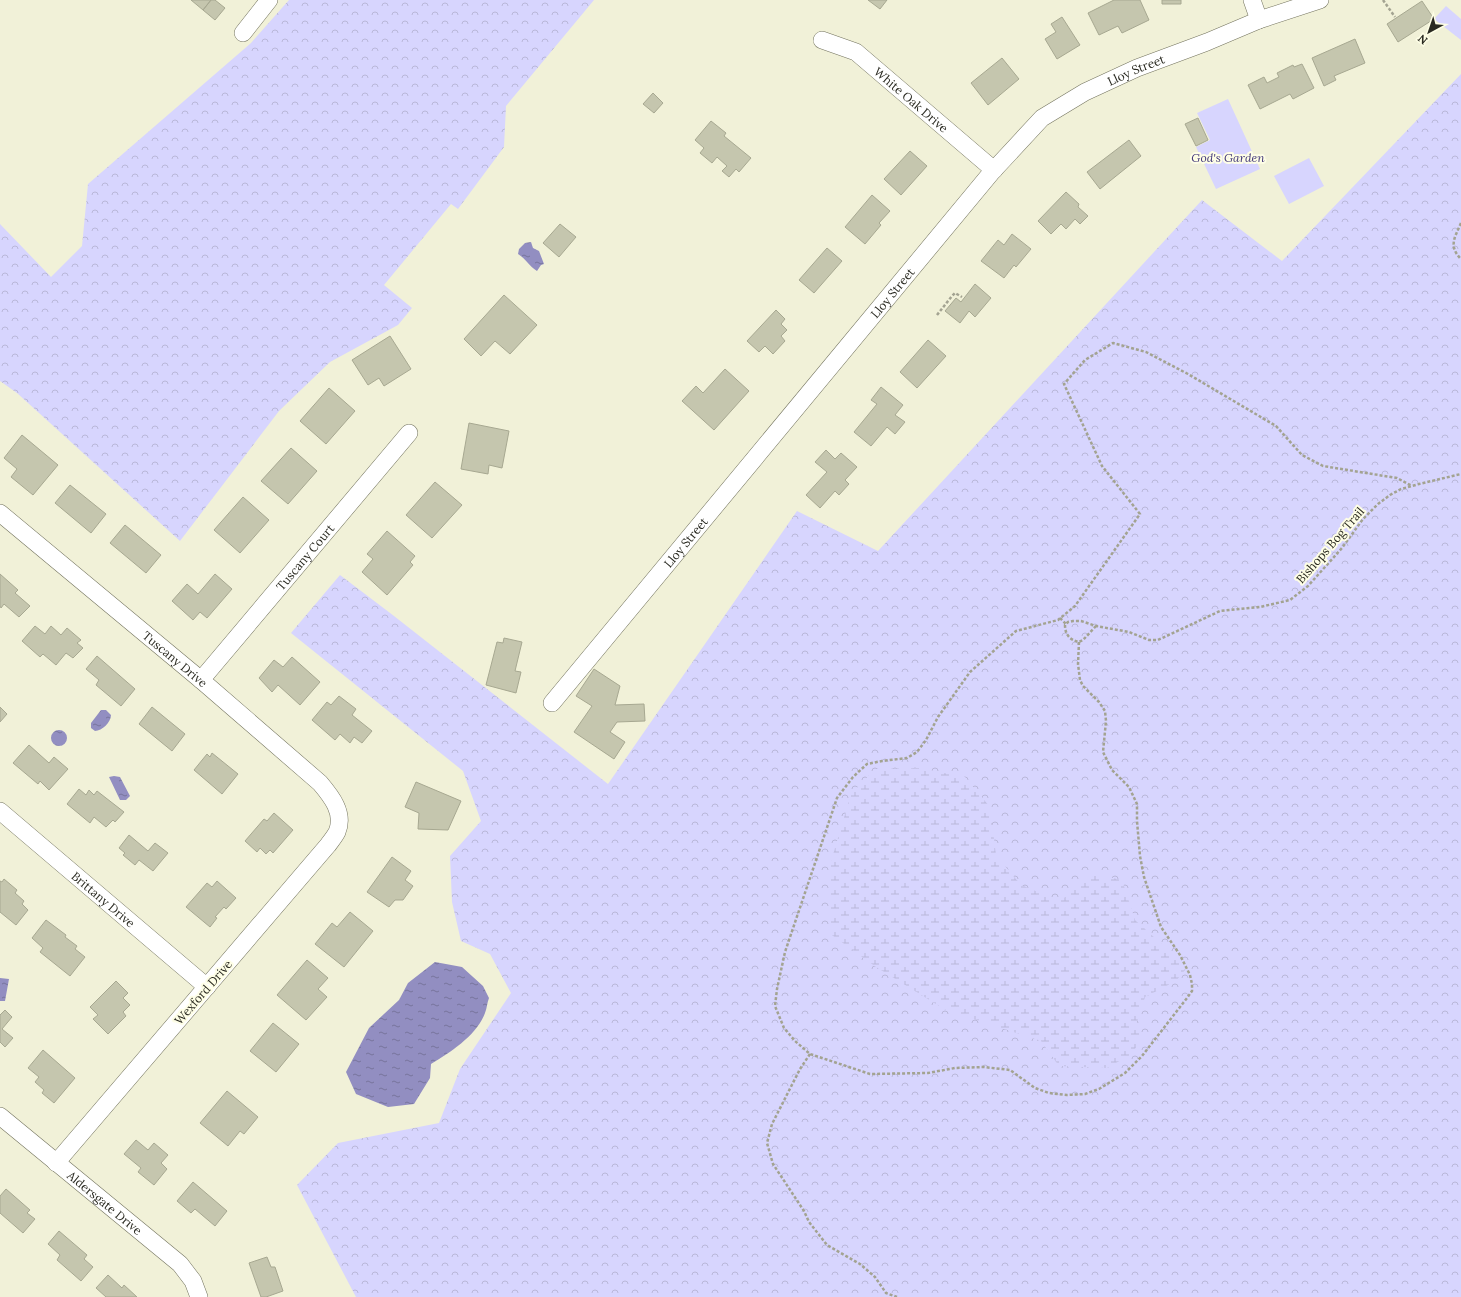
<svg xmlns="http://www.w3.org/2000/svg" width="1461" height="1297" font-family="Lora,serif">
<defs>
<pattern id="forest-crowns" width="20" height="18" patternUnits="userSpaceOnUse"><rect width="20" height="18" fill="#d7d5fe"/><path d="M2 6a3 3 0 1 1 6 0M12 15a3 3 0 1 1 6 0" fill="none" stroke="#b9b7d9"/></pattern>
<pattern id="wetland-marsh" width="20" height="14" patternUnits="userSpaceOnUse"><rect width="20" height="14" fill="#d7d5fe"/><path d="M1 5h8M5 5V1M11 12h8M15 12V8" fill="none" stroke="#b9b7d9"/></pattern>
<pattern id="water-ripples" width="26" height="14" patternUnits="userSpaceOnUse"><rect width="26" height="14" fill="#928ec1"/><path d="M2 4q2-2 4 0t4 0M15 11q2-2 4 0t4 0" fill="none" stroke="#77749c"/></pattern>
</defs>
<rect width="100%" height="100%" fill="#f1f1d8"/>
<path fill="url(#forest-crowns)" d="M289,0H594L506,106L504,147L458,209L451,204L384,285L412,308L398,325L330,362L279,411L180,541L17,393L0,381V224L51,277L82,246L88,184L251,43Z
M1461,74V1297H356L297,1185L338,1143L439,1123L460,1069L511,993L490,954L461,941L452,902L450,856L481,821L463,771L291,633L340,575L394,616L608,784L797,511L878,551L1202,200L1282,261Z"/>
<path fill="url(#wetland-marsh)" d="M919,768L965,777L990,807L996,855L1021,885L1060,901L1095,874L1122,880L1135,920L1176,957L1185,970L1176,981L1145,997L1135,1028L1143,1035L1132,1054L1107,1068L1059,1066L1041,1041L944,1009L876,967L829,933V868L851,794L875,769Z"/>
<path fill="#d7d5fe" d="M1446,6L1461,19V40L1434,19Z
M1228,99L1260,169L1216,189L1196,147L1210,140L1197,113Z
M1309,158L1324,186L1289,204L1274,176Z"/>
<path fill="url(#water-ripples)" d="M531,242L533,248L539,251L544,264L541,265L537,271C529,266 526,259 518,254L519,249L525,243Z
M101,710H106L111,715C111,722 102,731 95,731L91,728V723Z
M51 738a8 8 0 1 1 16 0a8 8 0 1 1-16 0Z
M114,776L120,777L130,796L126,800H120L109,777Z
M435,962L462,967L483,986L489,998C487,1003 487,1008 485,1013C477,1035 451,1052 431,1064L430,1078L414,1104L388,1107L356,1094L346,1072L369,1028L399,1000L408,983Z
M0,978L9,979L5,1001H0Z"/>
<path fill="#c5c6ae" stroke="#a7a891" d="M191,0H211L203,10Z
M211,0H215L225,8L215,20L203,10Z
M868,0H887L880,9Z
M1114,0H1140L1149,20L1122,33L1118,26L1099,35L1088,13Z
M1162,0H1181V4H1162Z
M1422,1L1434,19L1398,42L1387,24Z
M1062,17L1080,45L1057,59L1045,39L1056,32L1051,24Z
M1355,39L1365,63L1334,76L1336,80L1324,86L1312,58Z
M1002,58L1019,79L988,105L971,83Z
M1302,64L1314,88L1293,99L1290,94L1260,109L1248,85L1264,77L1267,83L1279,77L1277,73L1293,65L1294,67Z
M653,93L663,103L654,113L643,104Z
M1198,118L1208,140L1196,146L1185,124Z
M711,121L726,133L724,136L751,158L739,172L736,169L729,177L722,171L727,166L717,157L712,163L700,153L704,148L695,140Z
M1129,140L1141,156L1100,189L1087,172Z
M910,151L927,166L901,195L884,179Z
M1066,192L1079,204L1078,207L1088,216L1080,224L1075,219L1066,229L1061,224L1051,234L1038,221Z
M872,195L890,211L879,223L881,225L865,244L845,227Z
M560,224L576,237L559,257L543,243Z
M1012,234L1031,249L1016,267L1014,265L1004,278L981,261L998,240L1004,245Z
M827,248L842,261L814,293L799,280Z
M975,284L991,298L975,317L969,311L960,323L945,311L956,298L961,302Z
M504,295L537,325L510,354L495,341L481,356L464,339Z
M776,310L785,319L781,324L787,330L781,336L785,341L773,354L765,346L759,352L747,341Z
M390,336L411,369L384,386L379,378L368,385L352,360Z
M928,340L946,356L917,388L900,372Z
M725,369L749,391L714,430L682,401L696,386L703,393Z
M881,387L903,405L895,415L905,422L895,434L887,427L871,446L854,432L877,404L871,400Z
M329,388L355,411L326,444L300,421Z
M469,423L509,431L502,468L489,465L488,474L461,469Z
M22,435L58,465L33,495L11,477L17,469L4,458Z
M291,448L317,471L288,504L261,481Z
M826,450L835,459L841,453L857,467L845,480L849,484L839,495L835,491L820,508L806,495L827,472L815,462Z
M435,482L462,505L432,538L406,515Z
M70,485L106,514L91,533L55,503Z
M243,497L269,520L240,553L214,530Z
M125,525L161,555L146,573L110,543Z
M387,531L415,556L410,562L413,565L387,595L362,572L373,559L367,554Z
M0,574L18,590L15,593L30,606L19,617L4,604L1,608L0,606Z
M215,574L232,589L207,618L200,612L193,620L172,601L187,584L198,594Z
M35,626L45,634L51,626L61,635L67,628L81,640L77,643L83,648L73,658L66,653L56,665L43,654L40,657L22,641Z
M504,638L522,642L515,671L521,672L516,693L486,685L497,642L503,643Z
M97,656L135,689L121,706L96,685L99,680L86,669Z
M292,657L320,682L300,705L278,685L272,692L259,678L274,660L283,667Z
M594,669L620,686L615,705L644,704L645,721L617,722L610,732L625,742L614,759L574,732L592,706L576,696Z
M339,696L356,709L352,715L372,731L362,743L354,737L350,743L340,734L335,740L312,720L327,702L331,705Z
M0,707L7,714L0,722Z
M152,707L185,734L172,751L139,724Z
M29,745L49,763L54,757L68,769L49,790L40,781L38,784L13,763Z
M212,753L238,774L222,794L194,770L207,754L210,757Z
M416,782L461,801L448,830L418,829L419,813L405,807Z
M79,789L86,795L89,790L94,795L97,791L124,812L115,822L113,820L106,827L94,817L90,823L67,804Z
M274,813L293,830L273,853L270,850L266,854L260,848L257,852L245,841L264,819L267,821Z
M129,835L148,851L155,843L168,853L153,871L139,860L135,865L123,855L125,853L119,848Z
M392,857L411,871L405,880L413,886L403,900H395L389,907L367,892Z
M4,879L17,890L15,893L24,901L22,904L28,910L16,925L0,912V881L2,882Z
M217,881L236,898L226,909L224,907L215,917L217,918L210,927L186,907L207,883L212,887Z
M350,912L373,931L344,967L315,944L332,923L337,927Z
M46,920L66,935L65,937L77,946L75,949L85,957L70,976L40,952L43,948L32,938Z
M307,960L328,978L318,989L327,997L306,1020L277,995Z
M116,981L128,993L123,998L130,1005L123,1012L126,1016L108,1034L93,1019L98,1015L90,1007Z
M5,1010L12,1017L2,1029L13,1038L5,1047L0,1042V1015Z
M273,1023L299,1044L276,1072L250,1051Z
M43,1050L75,1078L54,1103L42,1093L44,1090L35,1082L39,1077L28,1068Z
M227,1091L258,1117L244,1134L240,1131L228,1146L200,1123Z
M136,1140L148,1150L154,1143L168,1155L161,1163L167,1169L154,1185L138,1172L141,1168L124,1154Z
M193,1182L227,1211L215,1226L195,1209L191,1213L177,1201Z
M6,1189L30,1210L27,1213L35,1219L23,1233L0,1213V1196Z
M59,1231L87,1255L84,1259L93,1267L81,1281L57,1260L60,1255L48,1244Z
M267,1257L271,1267H275L283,1291L266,1297H261L249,1263Z
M108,1275L122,1288L124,1285L137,1297H106L96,1288Z"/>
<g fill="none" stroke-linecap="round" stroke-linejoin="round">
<defs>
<g id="minor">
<path d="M1252,0L1259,20"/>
<path d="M243,33L269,0"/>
<path id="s1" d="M822,40L856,52L994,170"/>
<path id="s2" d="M0,513L201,680L320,783C331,796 345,813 337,832C335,836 331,841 328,845L56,1163"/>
<path id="s3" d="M201,680L409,433"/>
<path id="s4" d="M552,703L991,173L1042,118L1085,92L1137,68L1207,42L1259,20L1320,0"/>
<path id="s5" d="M0,811L207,987"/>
<path id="s6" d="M0,1116L180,1264L193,1281L199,1297"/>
</g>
</defs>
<use href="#minor" stroke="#73735e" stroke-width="18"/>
<path stroke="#a3a391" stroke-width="2.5" stroke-dasharray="3 2" stroke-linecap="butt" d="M1383,0L1395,17
M1461,223C1455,237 1448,246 1461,259
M937,315L952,296L955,293L962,297
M1060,618L1066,624
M1096,626L1083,640L1079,642C1070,640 1065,635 1065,625L1068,622L1073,621H1081L1096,626L1129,632L1149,640H1158L1220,611L1260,607L1290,600L1308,586L1342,548L1363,519L1378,504L1390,495L1401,489L1419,484L1461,474
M1079,642L1078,664L1080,680L1083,686L1099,702L1105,711L1106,721L1103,752L1112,770L1129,787L1137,804V821L1140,856L1144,877L1161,927L1180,955L1190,975L1192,984V991L1187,998L1142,1056L1125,1073L1099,1089L1085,1094L1067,1095L1049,1093L1035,1088L1010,1070L984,1067L955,1068L928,1073L870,1074L810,1054L795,1041L784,1028L775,1006L777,989L785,952L837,798L853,777L867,764L882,761L907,758L917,752L926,740L938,717L970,672L1016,631L1058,620L1075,606L1140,514L1102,466L1064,384L1085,360L1113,343L1146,352L1188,374L1276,426L1302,455L1323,466L1397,478L1412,486
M810,1054L800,1069L772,1124L767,1143L773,1164L804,1211L809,1222L827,1245L860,1264L875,1277L886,1293L897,1297"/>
<use href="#minor" stroke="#fff" stroke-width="17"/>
</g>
<g text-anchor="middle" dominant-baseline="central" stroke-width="4" stroke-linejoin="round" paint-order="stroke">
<g font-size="12" fill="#292920" stroke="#fefee6">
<text stroke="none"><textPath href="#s4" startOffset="869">Lloy Street</textPath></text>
<text stroke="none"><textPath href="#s1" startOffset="109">White Oak Drive</textPath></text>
<text stroke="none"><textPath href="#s4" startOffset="533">Lloy Street</textPath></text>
<text stroke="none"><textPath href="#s4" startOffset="209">Lloy Street</textPath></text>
<text transform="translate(1330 545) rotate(-49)">Bishops Bog Trail</text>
<text stroke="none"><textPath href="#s3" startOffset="161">Tuscany Court</textPath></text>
<text stroke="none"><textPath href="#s2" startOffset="228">Tuscany Drive</textPath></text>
<text stroke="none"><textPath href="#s5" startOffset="136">Brittany Drive</textPath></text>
<text transform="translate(203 992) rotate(-49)">Wexford Drive</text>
<text stroke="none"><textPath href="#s6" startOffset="136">Aldersgate Drive</textPath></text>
</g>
<g font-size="12" font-style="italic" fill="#443a7b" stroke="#fefee6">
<text x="1228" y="157">God's Garden</text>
</g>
</g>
<g transform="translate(1429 32) rotate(220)" stroke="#fefee6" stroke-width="3" paint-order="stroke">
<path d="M0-3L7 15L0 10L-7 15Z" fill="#292920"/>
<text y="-6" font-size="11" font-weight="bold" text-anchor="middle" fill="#292920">N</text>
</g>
</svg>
